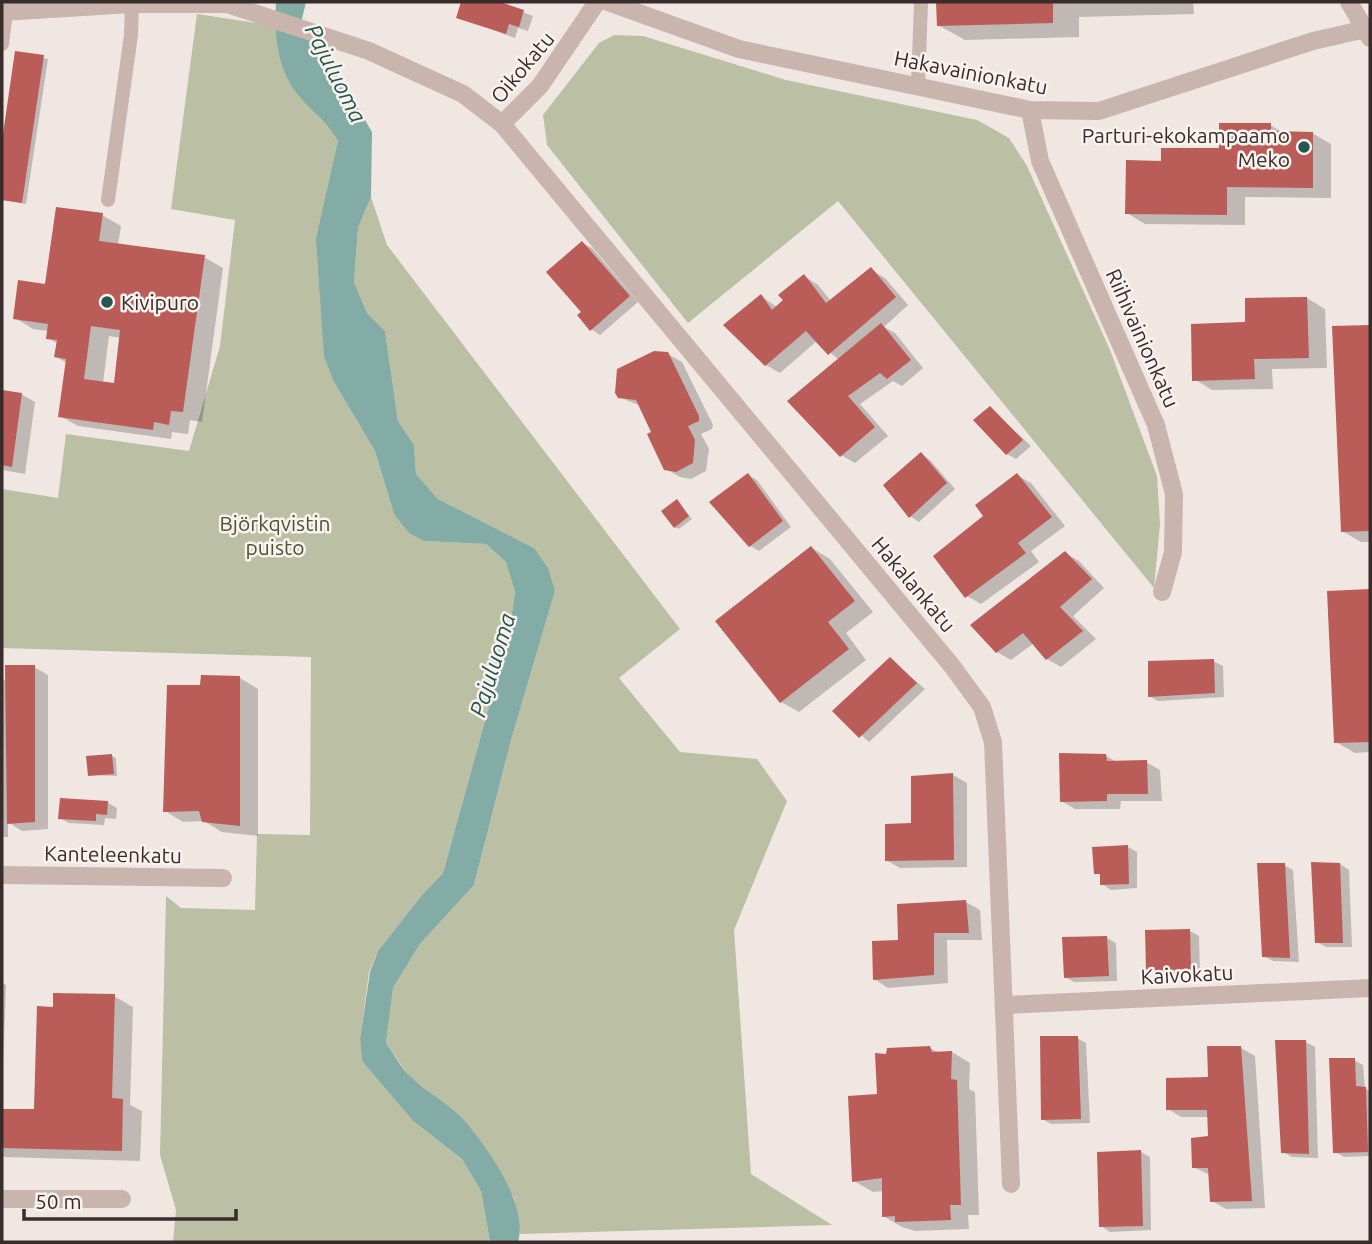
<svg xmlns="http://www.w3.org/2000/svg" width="1372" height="1244" font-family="Ubuntu,sans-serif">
<rect width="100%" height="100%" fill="#f1e7e2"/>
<path fill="#bbbfa3" d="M197,14L275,26L298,95L326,119L338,141L333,169L334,382L375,451L394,514L424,541L486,544L506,562L515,592L509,634L443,873L422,895L378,951L369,972L360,1039L362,1061L413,1121L462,1159L481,1191L490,1242H173L176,1210L160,1155L166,896L181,908L255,910L257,834L310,835L311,657L2,648V489L58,498L66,434L189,451L220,346L235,220L171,209Z
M614,35L643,36L786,80L977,120L1009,138L1027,166L1110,350L1157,476L1160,524L1154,588L838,201L688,323L547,145L543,115L599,43Z
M371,197L387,245L680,629L619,678L680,752L757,759L787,801L734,930L751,1174L832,1225L520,1234L514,1198L461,1117L409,1076L386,1043L393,988L420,944L474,885L511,740L555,591L534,548L438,499L416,474L414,445L398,421L385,331L367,313L354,282L358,228Z"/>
<path fill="#83aca6" d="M276,2H306L301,23L323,59L345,86L372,132L371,197L358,228L354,282L367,313L385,331L398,421L414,445L416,474L438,499L534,548L548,568L555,591L511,740L474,885L420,944L393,988L386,1043C394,1054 401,1068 411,1077C427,1092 447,1103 462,1118C486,1145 529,1204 518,1242H490L481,1191L462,1159L413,1121L362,1061L360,1039L370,972L378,951L422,895L443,873L509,634L515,592L506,562L486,544L424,541L409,533L394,514L375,451L334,382L324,356L316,239L338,141C324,117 315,115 299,96C277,70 274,34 276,2Z"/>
<path fill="#0003" fill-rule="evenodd" d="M463,2H494L533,16L528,31L518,28L515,38L458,17Z
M938,2H1193L1194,14L1079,17V37L965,40L938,25Z
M17,53L48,59L26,204L2,200V152Z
M1270,125L1284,133H1312L1331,144V198L1245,197V225L1145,224L1127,213L1163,163L1220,150Z
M102,215L121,226L118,245L204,257L223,268L202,422L190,420L188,434L172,432L171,439L78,426L60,416L67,363L56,357L58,344L48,338L49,331L33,329L15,318L47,286ZM109,336L121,338L115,385L103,383Z
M582,243L592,248L638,302L600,335L591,329L584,312Z
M871,270L885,278L908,305L884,327L895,333L923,368L902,386L893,381L860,404L888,436L855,463L841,455L839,360L817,341L780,373L766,365L761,296L777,307L804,276L818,285L831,301Z
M1307,298L1325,309L1327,368L1272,369L1273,389L1212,390L1194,379L1247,324Z
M1370,327V542H1361L1342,531L1334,328Z
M668,354L682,362L713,425L712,429L701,434L709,449L706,471L691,479L680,477L666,469L641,406L619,397Z
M2,392L21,394L35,402L25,474L2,470Z
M990,408L1031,446L1016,459L1007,454Z
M921,454L930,460L955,489L919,522L910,516Z
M748,475L757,480L791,527L759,551L750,546Z
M1017,475L1031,483L1065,526L1031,551L1039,562L981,604L967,596L985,516Z
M677,501L692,519L679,529L675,527Z
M812,548L830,559L873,612L846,633L866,660L799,712L781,702Z
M1065,553L1079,561L1104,588L1073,616L1096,639L1061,667L1047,659L1034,643L1011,660L997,652Z
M1370,591V752L1355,753L1336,742L1329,593Z
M890,659L925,689L869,742L835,711Z
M1213,661L1223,666L1224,697L1158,701L1149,696Z
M34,667L48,675V829L22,831L8,822V837H2V678L7,682Z
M240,678L258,689V836L222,832L204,821L183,822L165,811L201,687Z
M112,756L116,758L117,776L90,775Z
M1106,756L1117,762H1146L1160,770L1162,801H1121L1120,809H1075L1061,801Z
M953,775L967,783V867L900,868L886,860Z
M108,803L117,808L116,819L105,818L104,825L69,823L60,818Z
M1128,847L1137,852V888L1111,890L1102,884V876L1096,872Z
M1340,864L1349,870L1352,947H1326L1317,942Z
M1284,865L1293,870L1299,962L1273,961L1264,956Z
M966,902L980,910L982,940H947L948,983L888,988L874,979L899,942Z
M1190,931L1199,936L1200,974L1157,975L1148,970Z
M1107,938L1116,943L1117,981L1074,982L1065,977Z
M2,983L6,985L3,1065H2Z
M114,996L133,1007L130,1105L142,1111L140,1161L2,1157V1110L36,1111L54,1008Z
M1077,1038L1086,1043L1090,1123L1051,1124L1042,1119Z
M1306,1042L1315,1047L1318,1158L1292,1157L1283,1152Z
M930,1048L939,1053L952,1052L970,1063L969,1089L975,1092L979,1215H968L969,1229L915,1231L902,1227L883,1216L884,1191L873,1192L854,1181L878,1096Z
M1241,1048L1255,1056L1265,1208L1226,1209L1212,1201L1210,1175L1193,1167L1209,1138V1117H1181L1168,1109L1209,1079Z
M1354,1060L1363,1065L1365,1088L1370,1091V1156L1344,1157L1335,1152Z
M1141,1152L1150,1157L1151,1230L1110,1232L1101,1226Z"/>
<path fill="#ba5c57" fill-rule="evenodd" d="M461,2H500L524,10L519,27L509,24L506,34L456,18Z
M936,2H1053V23L937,26Z
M15,51L44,55L22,203L2,200V141Z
M1219,123H1271V131L1313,132V188L1227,187V215L1125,214L1126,160L1161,161V148H1219Z
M56,207L103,213L99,241L205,255L183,412L171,411L169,425L154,422L153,430L58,417L66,359L54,357L57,340L46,339L48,324L13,319L18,280L45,284ZM91,326L120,330L114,383L84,379Z
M582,241L630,296L590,331L577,315L581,312L546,272Z
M871,267L896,297L828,355L806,331L765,366L723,325L761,294L772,310L783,300L778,295L804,274L826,303Z
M1307,297L1309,358L1254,359L1255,379L1192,381L1191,324L1245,322V298Z
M881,323L911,360L887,379L880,373L848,396L875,427L840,457L787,401Z
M1370,325V531L1341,532L1332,326Z
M654,351L668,352L699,416V421L688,426L695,440L693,463L676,472L664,470L647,434L651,432L636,400L618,398L615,393L617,369Z
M2,390L22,393L12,467L2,465Z
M990,406L1023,440L1006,455L973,420Z
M921,452L947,483L909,518L883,485Z
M748,473L783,521L749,547L709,502Z
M1017,473L1052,517L1018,543L1026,553L965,598L933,556L983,516L975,505Z
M677,499L689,516L674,528L661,511Z
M811,546L855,601L828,622L849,649L780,703L715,621Z
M1065,551L1092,579L1060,607L1083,631L1046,660L1023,633L996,653L970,625Z
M1370,589V742L1334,743L1327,591Z
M890,657L917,683L859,738L832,711Z
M1214,659L1215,693L1148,697V661Z
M5,665H35V822L7,824Z
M201,675L240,676V826L202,822L199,811L163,812L167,685H200Z
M1059,753L1106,754L1107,761L1147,760L1148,794H1107V801L1060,802Z
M112,754L114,774L88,776L86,756Z
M953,773L954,860L885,861V824L911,823V776Z
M60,798L108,801L107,815L96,814V821L58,819Z
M1128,845L1129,884L1100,885V874H1094L1092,847Z
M1311,862L1340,863L1343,943H1315Z
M1257,863H1285L1290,958L1262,957Z
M966,900L969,933H934V975L873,980L872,941L898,940L897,904Z
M1190,929L1191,969L1146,971L1145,930Z
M1107,936L1109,976L1064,978L1062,937Z
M53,993L115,994L112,1098L123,1099L122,1151L2,1148V1109H34L37,1006L53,1007Z
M1040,1036H1078L1081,1119L1041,1120Z
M1275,1040H1306L1309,1154L1281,1153Z
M930,1046L932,1052L952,1051L951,1079L957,1080L961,1205H950L951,1220L895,1222V1216L882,1217V1178L852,1182L848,1096L877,1094L875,1053L886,1054L887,1048Z
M1207,1046H1241L1252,1201L1210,1202L1208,1168H1192L1191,1138L1208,1136L1207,1110H1166V1078L1208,1077Z
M1329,1058H1355L1356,1086L1366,1087L1368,1152L1333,1153Z
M1141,1150L1143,1226L1099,1227L1097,1152Z"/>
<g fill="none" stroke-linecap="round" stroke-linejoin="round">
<path stroke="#c9b5ae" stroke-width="14" d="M2,44L6,12
M918,86L921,2
M108,200L131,35L132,4"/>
<path stroke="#c9b5ae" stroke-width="18" d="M608,2L739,49L1030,110L1099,111L1313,41L1370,28
M2,12L132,4H227L369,51L463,94L502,124L952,666L982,707L993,742L1011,1184
M1030,110L1040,161L1156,425L1174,494L1173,552L1162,592
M502,124L540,86L597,2
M2,875L223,878
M1006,1005L1370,988
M2,1199H122"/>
<path stroke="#c9b5ae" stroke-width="18" d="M1349,2L1370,38"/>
</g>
<g fill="#255650" stroke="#f9f2ee" stroke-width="2.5">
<circle cx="1304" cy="147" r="7"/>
<circle cx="107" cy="302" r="7"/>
</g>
<g text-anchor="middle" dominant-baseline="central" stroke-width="5" stroke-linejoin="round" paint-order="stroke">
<g font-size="21" fill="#382d2c" stroke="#f9f2ee">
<text transform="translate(522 67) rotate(-50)">Oikokatu</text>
<text transform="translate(971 72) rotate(11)">Hakavainionkatu</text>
<text transform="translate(1143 338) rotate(66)">Riihivainionkatu</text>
<text transform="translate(914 584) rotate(50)">Hakalankatu</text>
<text transform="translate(113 854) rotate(1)">Kanteleenkatu</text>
<text transform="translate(1187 974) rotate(-3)">Kaivokatu</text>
</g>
<g font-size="21" fill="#382d2c" stroke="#f9f2ee" text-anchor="end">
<text x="1290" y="135">Parturi-ekokampaamo<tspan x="1290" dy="24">Meko</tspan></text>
<text x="121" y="302" text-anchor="start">Kivipuro</text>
</g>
<g font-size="21" fill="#4e5432" stroke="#f9f2ee">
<text x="275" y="523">Björkqvistin<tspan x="275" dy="24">puisto</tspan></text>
</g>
<g font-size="23" font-style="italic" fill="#255650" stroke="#f9f2ee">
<text transform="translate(336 73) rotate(63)">Pajuluoma</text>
<text transform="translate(492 665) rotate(-73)">Pajuluoma</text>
</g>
</g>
<rect width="1372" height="1244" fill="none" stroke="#382d2c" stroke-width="7"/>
<path d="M24 1209v10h212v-10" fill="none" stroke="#382d2c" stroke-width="3.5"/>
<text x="35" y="1209" font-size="21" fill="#382d2c" stroke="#f9f2ee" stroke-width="5" paint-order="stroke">50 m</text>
</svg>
